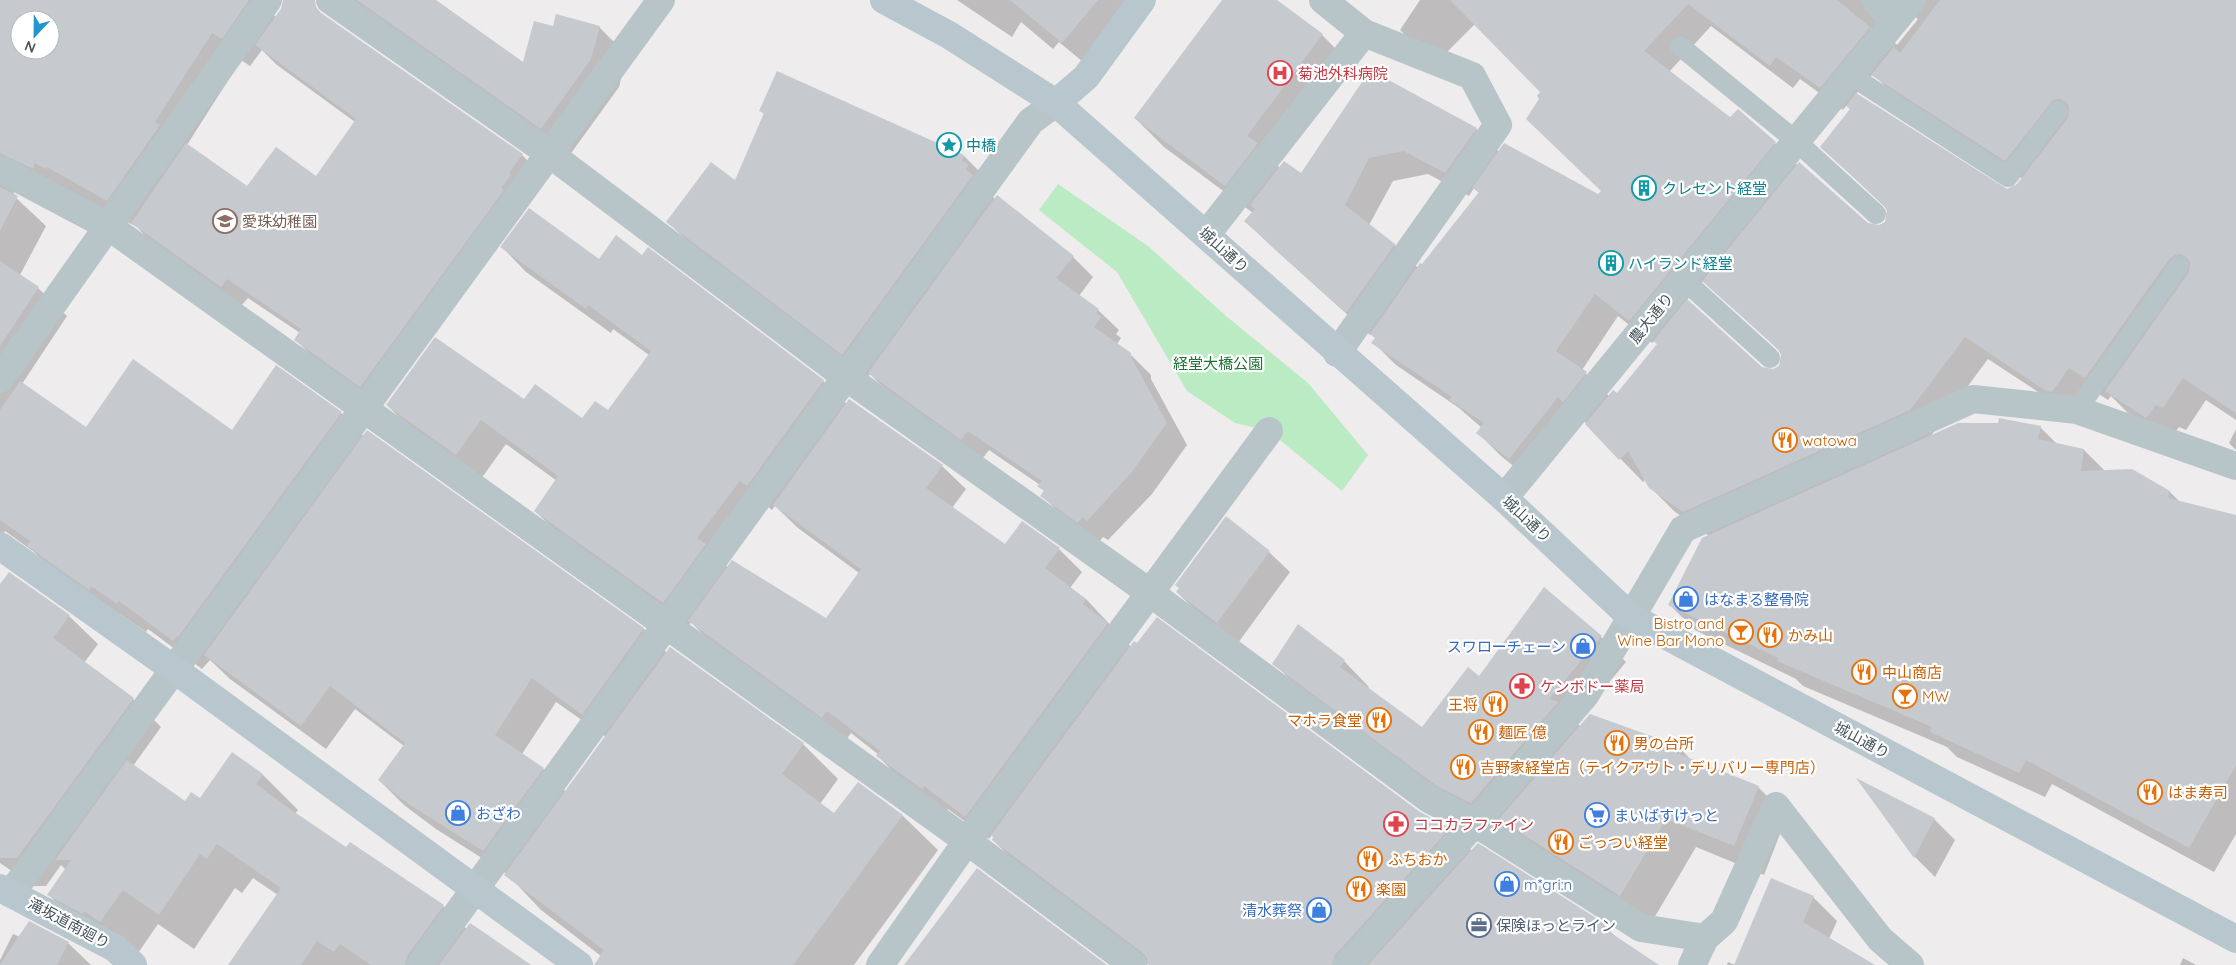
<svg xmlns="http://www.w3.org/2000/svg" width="2236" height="965" font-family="Quicksand,'Noto Sans JP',sans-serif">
<rect width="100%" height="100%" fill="#eeecec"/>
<path fill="#bbebc3" d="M1058,184L1148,246L1226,316L1308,383L1368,455L1342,491L1269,431L1235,423L1187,391L1117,272L1039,210Z"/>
<path fill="#0003" fill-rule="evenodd" d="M9,0H259L276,17L323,16L522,155L542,175L380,406L315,359L295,339L300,333L248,298L241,306L152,243L137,227L76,195L15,190L13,195L46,226L20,275L38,288L67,316L22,384L87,429L232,431L341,413L364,437L367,432L644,629L667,653L803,744L838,779L820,804L834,815L903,816L938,850L854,965H595L601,956L541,910L507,874L436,829L404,805L379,780L404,746L355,709L326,749L230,679L210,660L202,669L148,629L146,632L120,614L118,617L57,574L34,552L5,531L0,538V20ZM20,20H50V50H20ZM262,50L277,65L355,122L316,177L248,187L187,145L241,60L250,66ZM556,702L606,737L566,792L543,769L522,754Z
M350,0H434L524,64L554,28L599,27L627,55L619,87L569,156Z
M957,0H1127L1083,62L1059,42L1053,49L1021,22L1012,37Z
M1223,0H1275L1322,35L1351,64L1276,164L1280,168L1301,175L1476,129L1499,152L1599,196L1602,192L1541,99V92L1475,24L1440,59L1422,52L1400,30L1420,0H2236V420L2206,400L2186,430L2179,427L2170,440L2129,414L2111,396L2108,400L2093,390L2070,413L1988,359L1930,437L2040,427L2058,445L2084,450L2105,471L2170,492L2181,503L2236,516V834L2214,872L2052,784L2045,797L1957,757L1947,747L1803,686L1796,679L1695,630L1670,605L1709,536L1674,511L1650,487L1646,479L1643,482L1582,419L1532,481L1501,456L1478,433L1482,428L1459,408L1396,365L1373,342L1376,338L1371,334L1370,335L1269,244L1246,221L1253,213L1164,147L1135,118ZM1903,7L1918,19L1897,45L1883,29ZM1711,26L1793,88L1800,79L1843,110L1847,105L1851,109L1822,147L1887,209L1886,222L1879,227L1867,224L1798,166L1775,143L1731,119L1669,72ZM1873,74L1896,97L2023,179L2018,185L2007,190L1856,94ZM1428,174L1469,196L1474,188L1480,194L1422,266L1418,268L1394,244L1369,225L1393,181ZM1704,280L1782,353L1780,366L1773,371L1761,368L1687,300ZM1618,316L1652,343L1654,341L1658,344L1618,395L1609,396L1582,370Z
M778,73L964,156L988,180L990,194L995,199L1073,257L1093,277L1079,296L1098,310L1119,330L1116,334L1121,338L1117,344L1130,354L1151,375V379L1187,445L1152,494L1108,540L1103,537L1099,542L1062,516L1042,495L1045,492L1040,485L989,450L982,459L890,394L870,374L867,378L692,246L668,222L735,182L764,114L761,111Z
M502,247L599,261L642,257L648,249L823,381L847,404L942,466L966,489L952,508L1005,546L1059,549L1082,572L1070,588L1086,599L1131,647L1449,829L1472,851L1603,924L1618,939L1656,965H1149L1023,870L993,840L995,838L992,835L989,839L948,809L946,812L901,780L878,756L879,755L851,733L846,740L713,645L691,622L688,627L560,535L535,511L557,481L506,444L481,479L412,430L387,405L524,401L582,420L608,412L649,355L613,329L611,333L526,272ZM765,504L772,510L775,506L798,528L859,573L826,620L728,568L723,562Z
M2236,429V450L2229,443Z
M1269,552L1290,572L1238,643L1198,613L1177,592Z
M9,573L69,616L98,644L84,663L133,699L161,727L133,766L186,802L201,800L232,754L263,775L298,810L295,814L346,849L350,844L443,906L467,929L529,965H230L278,895L253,878L242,893L235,888L194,949L158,924L136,956L84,930L49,895L66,870L61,865L46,886H34L0,863V587Z
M1601,637L1626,662L1576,722L1580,726L1590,715L1679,747L1691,760L1758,787L1787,816L1764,875L1696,847L1650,925L1530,849L1502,822L1497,828L1464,811L1299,689L1274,663L1344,661L1369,687L1367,689L1422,729L1480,677Z
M1861,781L1934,819L1955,840L1935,877L1915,857Z
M1813,897L1837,921L1829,939L1866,965H1735Z
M13,934L20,937L68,943L91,965H0V960Z
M2183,958L2196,965H2180Z
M1728,962L1735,965H1727Z"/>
<path fill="#c6cace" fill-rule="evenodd" d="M0,0H249L222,39L212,33L155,122L160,125L107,201L47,167L46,169L35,163L33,169L0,153ZM20,20H50V50H20Z
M283,0H315L316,7L321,13L523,154L509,173L511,175L501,188L504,190L360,387L294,340L301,329L227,279L221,287L131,223L186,143L247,186L276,147L316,176L356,119L255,45L281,9Z
M357,0H436L523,62L534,21L553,26L556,14L600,26L591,59L541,129Z
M1010,0H1098L1062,43Z
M1222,0H1277L1323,34L1247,136L1258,143L1225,186L1134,118Z
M1450,0H1837L1870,27L1820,88L1776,57L1770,66L1688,4L1644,51L1730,117L1738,109L1776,142L1629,321L1595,294L1556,351L1587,372L1563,402L1558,397L1509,459L1476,433L1484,423L1449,400L1452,397L1371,343L1375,338L1370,334L1420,263L1422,264L1479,192L1472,188L1504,143L1598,194L1601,191L1526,119L1539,99L1537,96L1540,92Z
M1940,0H2236V413L2183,378L2163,408L2156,405L2146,418L2105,391L2189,272L2190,262L2186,257L2181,254L2175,255L2169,259L2085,378L2069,368L2052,392L2046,391L1965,337L1910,410L1683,512L1649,488L1628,451L1619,460L1585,424L1613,390L1617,393L1657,344L1653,341L1687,299L1762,367L1773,369L1779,366L1781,355L1778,349L1702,281L1799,162L1868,223L1879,225L1885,222L1887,211L1884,205L1820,147L1850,109L1846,106L1856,93L2007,189L2017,184L2068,118L2069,107L2066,102L2060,99L2053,100L2005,161L1871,75L1894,47L1900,53Z
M1370,70L1477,128L1445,173L1404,151L1369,158L1345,205L1395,244L1346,313L1244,221L1255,209L1250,205L1284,161L1301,173Z
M777,71L964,155L962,161L969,164L966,170L973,175L842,355L666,222L711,162L735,180L764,113L759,111Z
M0,187L18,196L0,231Z
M997,195L1074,256L1056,278L1099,309L1096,313L1101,317L1094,327L1131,353V357L1167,423L1131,473L1087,521L1082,517L1078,523L1040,496L1044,491L1037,486L1042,481L968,431L961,440L868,373Z
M529,208L599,259L616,235L642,255L648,247L824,380L747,486L740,481L697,538L706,544L663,603L534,511L558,476L481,420L456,455L386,405L435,337L524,399L535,384L582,418L595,401L608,410L651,351L588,305L586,309L500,247Z
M0,261L39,287L0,346Z
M133,359L232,430L276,365L342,412L178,637L177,636L173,641L119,601L117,604L91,586L89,590L27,546L30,541L0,520V410L20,381L86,427Z
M849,399L943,465L926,488L1005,544L1022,521L1060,548L1045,568L1086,599L1083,604L1108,623L965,817L924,786L922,789L876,756L880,751L827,711L822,718L688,621L732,560L826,618L861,569L773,505Z
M1999,418L2041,426L2038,439L2084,449L2081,471L2132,469L2170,491L2168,498L2236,515V765L2189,848L2026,760L2019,773L1930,732L1932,727L1777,661L1778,658L1668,605L1702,538L1958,423H1998Z
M367,430L644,628L582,715L532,678L495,735L544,768L483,851L410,805L378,780L405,743L330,686L301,726L204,655Z
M1226,516L1270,551L1217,623L1176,592L1179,588L1175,585Z
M9,572L70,615L53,638L134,698L17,858H0V584Z
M1544,587L1602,636L1549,699L1558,702L1471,803L1437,786L1272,664L1298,624L1345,660L1340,667L1422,727L1468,667L1479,676Z
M1157,617L1420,812L1450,828L1335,955L1332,965H1148L1147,958L1142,952L992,840L993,837L991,835L1134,641L1137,643Z
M670,647L804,743L782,774L834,813L858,782L903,815L793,965H594L604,950L504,875Z
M1590,714L1679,746L1677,753L1759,786L1734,846L1666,819L1620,896L1499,819Z
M232,752L263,774L256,784L287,807L346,847L350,842L444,905L407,956L405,965H371L340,944L334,952L317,941L301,965H228L281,888L217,844L207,859L200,854L159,915L123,890L100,922L84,911L83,914L47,895L71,860H55L127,760L185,801L191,792L200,798Z
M1856,778L1935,818L1914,858Z
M1478,843L1604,923L1602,927L1659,965H1368Z
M977,868L1107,965H904Z
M1771,878L1814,896L1803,922L1875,965H1734Z
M29,921L69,942L57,965H0Z
M470,923L482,931L531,965H439Z"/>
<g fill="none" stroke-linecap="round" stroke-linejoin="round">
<path stroke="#b7c4c8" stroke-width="20" d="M1680,46L1796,141L1876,214
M1850,75L2008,177L2058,111
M1683,279L1770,358
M2077,410L2179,266"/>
<path stroke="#b7c4c8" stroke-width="28" d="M330,0L550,154L846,377L1149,592L1429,799L1475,823L1641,928L1705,938
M1323,0L1364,33L1472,76L1498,125L1337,353
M1875,0L1895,20
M0,169L108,226L665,624L967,841L1133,965
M1206,235L1364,33
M0,379L268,0
M1504,498L1912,0
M12,892L661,0
M420,965L1031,121L1056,103
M880,965L967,841L1269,431
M1347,965L1475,823L1586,694L1683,529L1973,399L2077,410L2236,466
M1692,965L1705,938L1724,921L1776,806L1880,939L1910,965"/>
<path stroke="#b8c7cd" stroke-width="28" d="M884,0L949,35L1056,103L1504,498L1631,617L2236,939
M1056,103L1086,77L1142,0
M0,546L175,670L579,965
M0,888L115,948L133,965"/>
</g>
<defs>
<symbol id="hospital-ring" viewBox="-11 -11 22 22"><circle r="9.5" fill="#fff" stroke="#e0444e" stroke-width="1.5"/><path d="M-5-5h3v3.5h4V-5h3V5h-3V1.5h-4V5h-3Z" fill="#e0444e"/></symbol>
<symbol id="sight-ring" viewBox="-11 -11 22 22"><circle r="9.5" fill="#fff" stroke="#0f9aa8" stroke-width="1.5"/><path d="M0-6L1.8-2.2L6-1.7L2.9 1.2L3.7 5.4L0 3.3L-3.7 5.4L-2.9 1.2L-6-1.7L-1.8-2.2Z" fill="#0f9aa8"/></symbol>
<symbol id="building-ring" viewBox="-11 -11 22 22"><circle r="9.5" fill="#fff" stroke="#0f9aa8" stroke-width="1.5"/><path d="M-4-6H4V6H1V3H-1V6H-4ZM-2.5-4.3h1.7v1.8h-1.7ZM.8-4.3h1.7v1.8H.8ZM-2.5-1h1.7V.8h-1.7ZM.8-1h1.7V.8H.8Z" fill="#0f9aa8"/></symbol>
<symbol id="school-ring" viewBox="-11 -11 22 22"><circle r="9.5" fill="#fff" stroke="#8d6e63" stroke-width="1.5"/><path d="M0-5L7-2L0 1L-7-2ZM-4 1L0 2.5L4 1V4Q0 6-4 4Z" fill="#8d6e63"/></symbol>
<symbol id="restaurant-ring" viewBox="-11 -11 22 22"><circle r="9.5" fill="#fff" stroke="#e8710a" stroke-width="1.5"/><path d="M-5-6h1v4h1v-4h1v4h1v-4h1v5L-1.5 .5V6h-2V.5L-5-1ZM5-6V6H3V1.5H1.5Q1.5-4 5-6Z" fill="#e8710a"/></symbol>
<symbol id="shop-ring" viewBox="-11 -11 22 22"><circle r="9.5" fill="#fff" stroke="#3f7fe0" stroke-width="1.5"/><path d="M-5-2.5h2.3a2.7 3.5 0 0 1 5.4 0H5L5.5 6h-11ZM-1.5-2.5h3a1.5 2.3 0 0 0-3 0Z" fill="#3f7fe0"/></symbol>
<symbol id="bar-ring" viewBox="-11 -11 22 22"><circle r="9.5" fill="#fff" stroke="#e8710a" stroke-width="1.5"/><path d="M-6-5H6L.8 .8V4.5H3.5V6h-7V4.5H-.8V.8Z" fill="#e8710a"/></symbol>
<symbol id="pharmacy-ring" viewBox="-11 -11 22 22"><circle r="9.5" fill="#fff" stroke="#e0444e" stroke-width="1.5"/><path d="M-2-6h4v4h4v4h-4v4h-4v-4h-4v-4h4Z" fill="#e0444e"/></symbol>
<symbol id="supermarket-ring" viewBox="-11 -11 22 22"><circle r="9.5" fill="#fff" stroke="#3f7fe0" stroke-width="1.5"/><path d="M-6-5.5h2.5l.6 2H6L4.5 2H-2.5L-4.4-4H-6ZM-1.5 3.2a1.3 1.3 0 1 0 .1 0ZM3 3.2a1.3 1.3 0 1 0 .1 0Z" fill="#3f7fe0"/></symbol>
<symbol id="office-ring" viewBox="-11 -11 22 22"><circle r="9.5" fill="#fff" stroke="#5c6f8a" stroke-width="1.5"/><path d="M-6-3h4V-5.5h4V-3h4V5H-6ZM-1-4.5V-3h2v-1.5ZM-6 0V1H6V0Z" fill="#5c6f8a"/></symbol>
</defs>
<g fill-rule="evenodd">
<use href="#hospital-ring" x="1266" y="59" width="28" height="28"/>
<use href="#sight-ring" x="935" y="131" width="28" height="28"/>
<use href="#building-ring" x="1630" y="174" width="28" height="28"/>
<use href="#school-ring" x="211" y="207" width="28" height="28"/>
<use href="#building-ring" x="1597" y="249" width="28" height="28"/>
<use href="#restaurant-ring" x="1771" y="426" width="28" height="28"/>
<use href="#shop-ring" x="1672" y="585" width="28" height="28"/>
<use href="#bar-ring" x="1727" y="618" width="28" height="28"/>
<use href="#restaurant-ring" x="1756" y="621" width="28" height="28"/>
<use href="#shop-ring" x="1569" y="632" width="28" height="28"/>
<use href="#restaurant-ring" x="1850" y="658" width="28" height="28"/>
<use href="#pharmacy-ring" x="1508" y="672" width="28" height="28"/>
<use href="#bar-ring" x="1891" y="682" width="28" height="28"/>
<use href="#restaurant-ring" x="1481" y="690" width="28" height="28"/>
<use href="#restaurant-ring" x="1365" y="706" width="28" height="28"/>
<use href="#restaurant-ring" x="1467" y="718" width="28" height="28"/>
<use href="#restaurant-ring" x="1603" y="729" width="28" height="28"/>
<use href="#restaurant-ring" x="1449" y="753" width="28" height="28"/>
<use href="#restaurant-ring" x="2136" y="778" width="28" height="28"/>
<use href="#shop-ring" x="444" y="799" width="28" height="28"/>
<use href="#supermarket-ring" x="1583" y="801" width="28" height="28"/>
<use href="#pharmacy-ring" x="1382" y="810" width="28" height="28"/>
<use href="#restaurant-ring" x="1547" y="828" width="28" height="28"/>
<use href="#restaurant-ring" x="1356" y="845" width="28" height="28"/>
<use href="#shop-ring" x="1493" y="870" width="28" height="28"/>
<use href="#restaurant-ring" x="1345" y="875" width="28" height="28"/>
<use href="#shop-ring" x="1305" y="896" width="28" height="28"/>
<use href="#office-ring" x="1465" y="911" width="28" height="28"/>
</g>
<g text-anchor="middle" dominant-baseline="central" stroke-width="4.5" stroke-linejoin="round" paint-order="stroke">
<g font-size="15" fill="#be3a42" stroke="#fff" text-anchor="start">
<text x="1298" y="73">菊池外科病院</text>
<text x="1540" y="686">ケンボドー薬局</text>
<text x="1414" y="824">ココカラファイン</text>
</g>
<g font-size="15" fill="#0d838f" stroke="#fff" text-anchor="start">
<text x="966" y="145">中橋</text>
<text x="1662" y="188">クレセント経堂</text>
<text x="1628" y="263">ハイランド経堂</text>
</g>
<g font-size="15" fill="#785e54" stroke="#fff" text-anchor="start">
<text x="242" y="221">愛珠幼稚園</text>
</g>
<g font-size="15" fill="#455358" stroke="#fff">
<text transform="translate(1224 250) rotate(42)">城山通り</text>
<text transform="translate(1651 318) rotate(-51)">農大通り</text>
<text transform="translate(1527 519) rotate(43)">城山通り</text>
<text transform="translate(1862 740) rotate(28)">城山通り</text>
<text transform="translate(69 923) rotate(28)">滝坂道南廻り</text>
</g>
<g font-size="15" fill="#1c7333" stroke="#fff">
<text x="1218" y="363">経堂大橋公園</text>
</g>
<g font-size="15" fill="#c56008" stroke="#fff" text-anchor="start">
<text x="1802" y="440">watowa</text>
<text x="1724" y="623" text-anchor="end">Bistro and<tspan x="1724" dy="17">Wine Bar Mono</tspan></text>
<text x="1788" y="635">かみ山</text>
<text x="1882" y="672">中山商店</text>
<text x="1922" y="696">MW</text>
<text x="1478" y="704" text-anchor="end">王将</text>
<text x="1362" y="720" text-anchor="end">マホラ食堂</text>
<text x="1498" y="732">麺匠 億</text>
<text x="1634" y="743">男の台所</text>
<text x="1480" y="767">吉野家経堂店（テイクアウト・デリバリー専門店）</text>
<text x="2168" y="792">はま寿司</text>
<text x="1578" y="842">ごっつい経堂</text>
<text x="1388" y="859">ふちおか</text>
<text x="1376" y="889">楽園</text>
</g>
<g font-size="15" fill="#366cbe" stroke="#fff" text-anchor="start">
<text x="1704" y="599">はなまる整骨院</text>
<text x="1566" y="646" text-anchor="end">スワローチェーン</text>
<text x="476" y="813">おざわ</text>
<text x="1614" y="815">まいばすけっと</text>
<text x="1524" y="884">m*gri:n</text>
<text x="1302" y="910" text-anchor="end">清水葬祭</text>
</g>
<g font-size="15" fill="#4e5e75" stroke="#fff" text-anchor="start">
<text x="1496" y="925">保険ほっとライン</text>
</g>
</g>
<g transform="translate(35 35) rotate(202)"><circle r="24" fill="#ffffff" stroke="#b5babc"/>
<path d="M0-4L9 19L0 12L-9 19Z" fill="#2396d0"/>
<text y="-8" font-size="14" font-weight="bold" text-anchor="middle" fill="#455358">N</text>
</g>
</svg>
